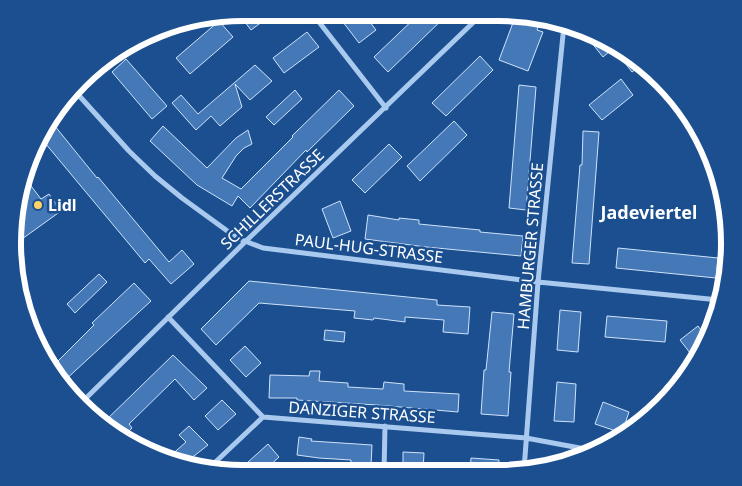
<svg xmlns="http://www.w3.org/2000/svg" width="742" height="486" font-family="'Noto Sans',sans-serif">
<rect width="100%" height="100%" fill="#1b4f8f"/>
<path fill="#4478b7" stroke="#cfe3fa" d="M238,13L243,12L274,13L251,30Z
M336,13H363L376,30L359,43Z
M419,14H448L388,72L374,57Z
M524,17L540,23L537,30L543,32L528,71L499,60L514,20L522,23Z
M219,21L233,37L190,74L176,58Z
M307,32L319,47L284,73L273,58Z
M599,36L616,46L603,57L591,42Z
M480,56L493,70L446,116L432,103Z
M633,58L643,64L632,72L625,63Z
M126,59L167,106L152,119L112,72Z
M255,65L272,81L250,100L235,84L242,107L220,126L211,116L196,130L172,103L181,95L198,114Z
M621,79L633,95L602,120L589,105Z
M519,85L536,87L526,210L509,208Z
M295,90L302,99L274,125L266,117Z
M339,90L354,106L307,152L306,150L250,208L238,196L232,206L197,185L150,141L163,126L207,168L236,138L248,130L252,144L244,148L236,156L222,178L241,189L293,137L292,136Z
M50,120L97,178L98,177L169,262L182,250L194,264L171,284L149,259L145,263L40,137Z
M454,121L467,135L420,181L407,166Z
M583,131L599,132L589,264L572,263L580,165H582Z
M389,144L402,157L365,193L352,180Z
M25,178L41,199L49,194L61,211L15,244L13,228Z
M340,201L351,231L333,238L322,209Z
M368,215L399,220V218L419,220V224L480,230V232L523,236L521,256L426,247L365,239Z
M618,248L718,258L716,278L616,268Z
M99,274L107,282L75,313L67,304Z
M249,281L437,300V305L470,307L468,334L443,332L444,320L405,317V322L374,318L373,320L354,318L355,311L259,303L216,345L201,329Z
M134,283L151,301L63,382L51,368L94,325L92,323Z
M560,310L581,312L578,352L557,350Z
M492,312L514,314L509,372H511L508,416L481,414L484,370H486Z
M607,316L667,321L665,342L605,337Z
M698,326L706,337L694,358L680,340Z
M325,330L345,332L344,342L324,340Z
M245,346L261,363L246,377L230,360Z
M173,355L207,388L194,400L175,379L129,424L132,428L123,437L102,424Z
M687,369L672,395L665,386Z
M310,371H320L319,381L348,383V387L383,389L384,382L404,384V391L459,394L458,412L377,405L297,400V398H269L270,375L309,376Z
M557,382L576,384L574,422L554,421Z
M222,400L236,414L218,430L205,416Z
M603,402L629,412L622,433L595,424Z
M189,426L208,445L185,463L168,458L186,442L179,435Z
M299,437L312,439L311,441L372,445L371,465L351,463V460L319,458L297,455Z
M268,444L279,457L263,472H237Z
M403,452L424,453L423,471H403Z
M471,458L499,460L498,473H470Z"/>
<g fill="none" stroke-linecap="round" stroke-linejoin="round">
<path stroke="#a9c9ee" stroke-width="5" d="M312,13L386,108
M74,90L129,151L155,176L182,198L237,238L263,248L538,282L719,300
M168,317L263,417L526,438L596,451
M80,404L246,241L482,14
M207,470L263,417
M524,470L538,282L564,25
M384,472L385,426"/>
</g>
<circle fill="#ffd166" stroke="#1b4f8f" stroke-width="2" cx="38" cy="205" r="5"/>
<g text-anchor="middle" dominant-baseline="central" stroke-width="5" stroke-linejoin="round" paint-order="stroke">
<g font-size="16" fill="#fff" stroke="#1b4f8f">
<text transform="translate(272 199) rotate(-44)">SCHILLERSTRASSE</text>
<text transform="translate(530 246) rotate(-85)">HAMBURGER STRASSE</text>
<text transform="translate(369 248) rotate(7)">PAUL-HUG-STRASSE</text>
<text transform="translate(362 412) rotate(4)">DANZIGER STRASSE</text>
</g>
<g font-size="16" font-weight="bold" fill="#fff" stroke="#1b4f8f" text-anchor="start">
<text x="48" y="205">Lidl</text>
</g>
<g font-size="18" font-weight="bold" fill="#fff" stroke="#1b4f8f">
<text x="649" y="212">Jadeviertel</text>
</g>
</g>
<path d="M0 0H742V486H0ZM243 21H499A222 222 0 0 1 721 243V243A222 222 0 0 1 499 465H243A222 222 0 0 1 21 243V243A222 222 0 0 1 243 21Z" fill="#1b4f8f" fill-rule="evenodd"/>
<path fill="none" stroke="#fff" stroke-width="6" d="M243 21H499A222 222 0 0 1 721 243V243A222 222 0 0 1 499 465H243A222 222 0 0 1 21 243V243A222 222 0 0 1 243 21Z"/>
</svg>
